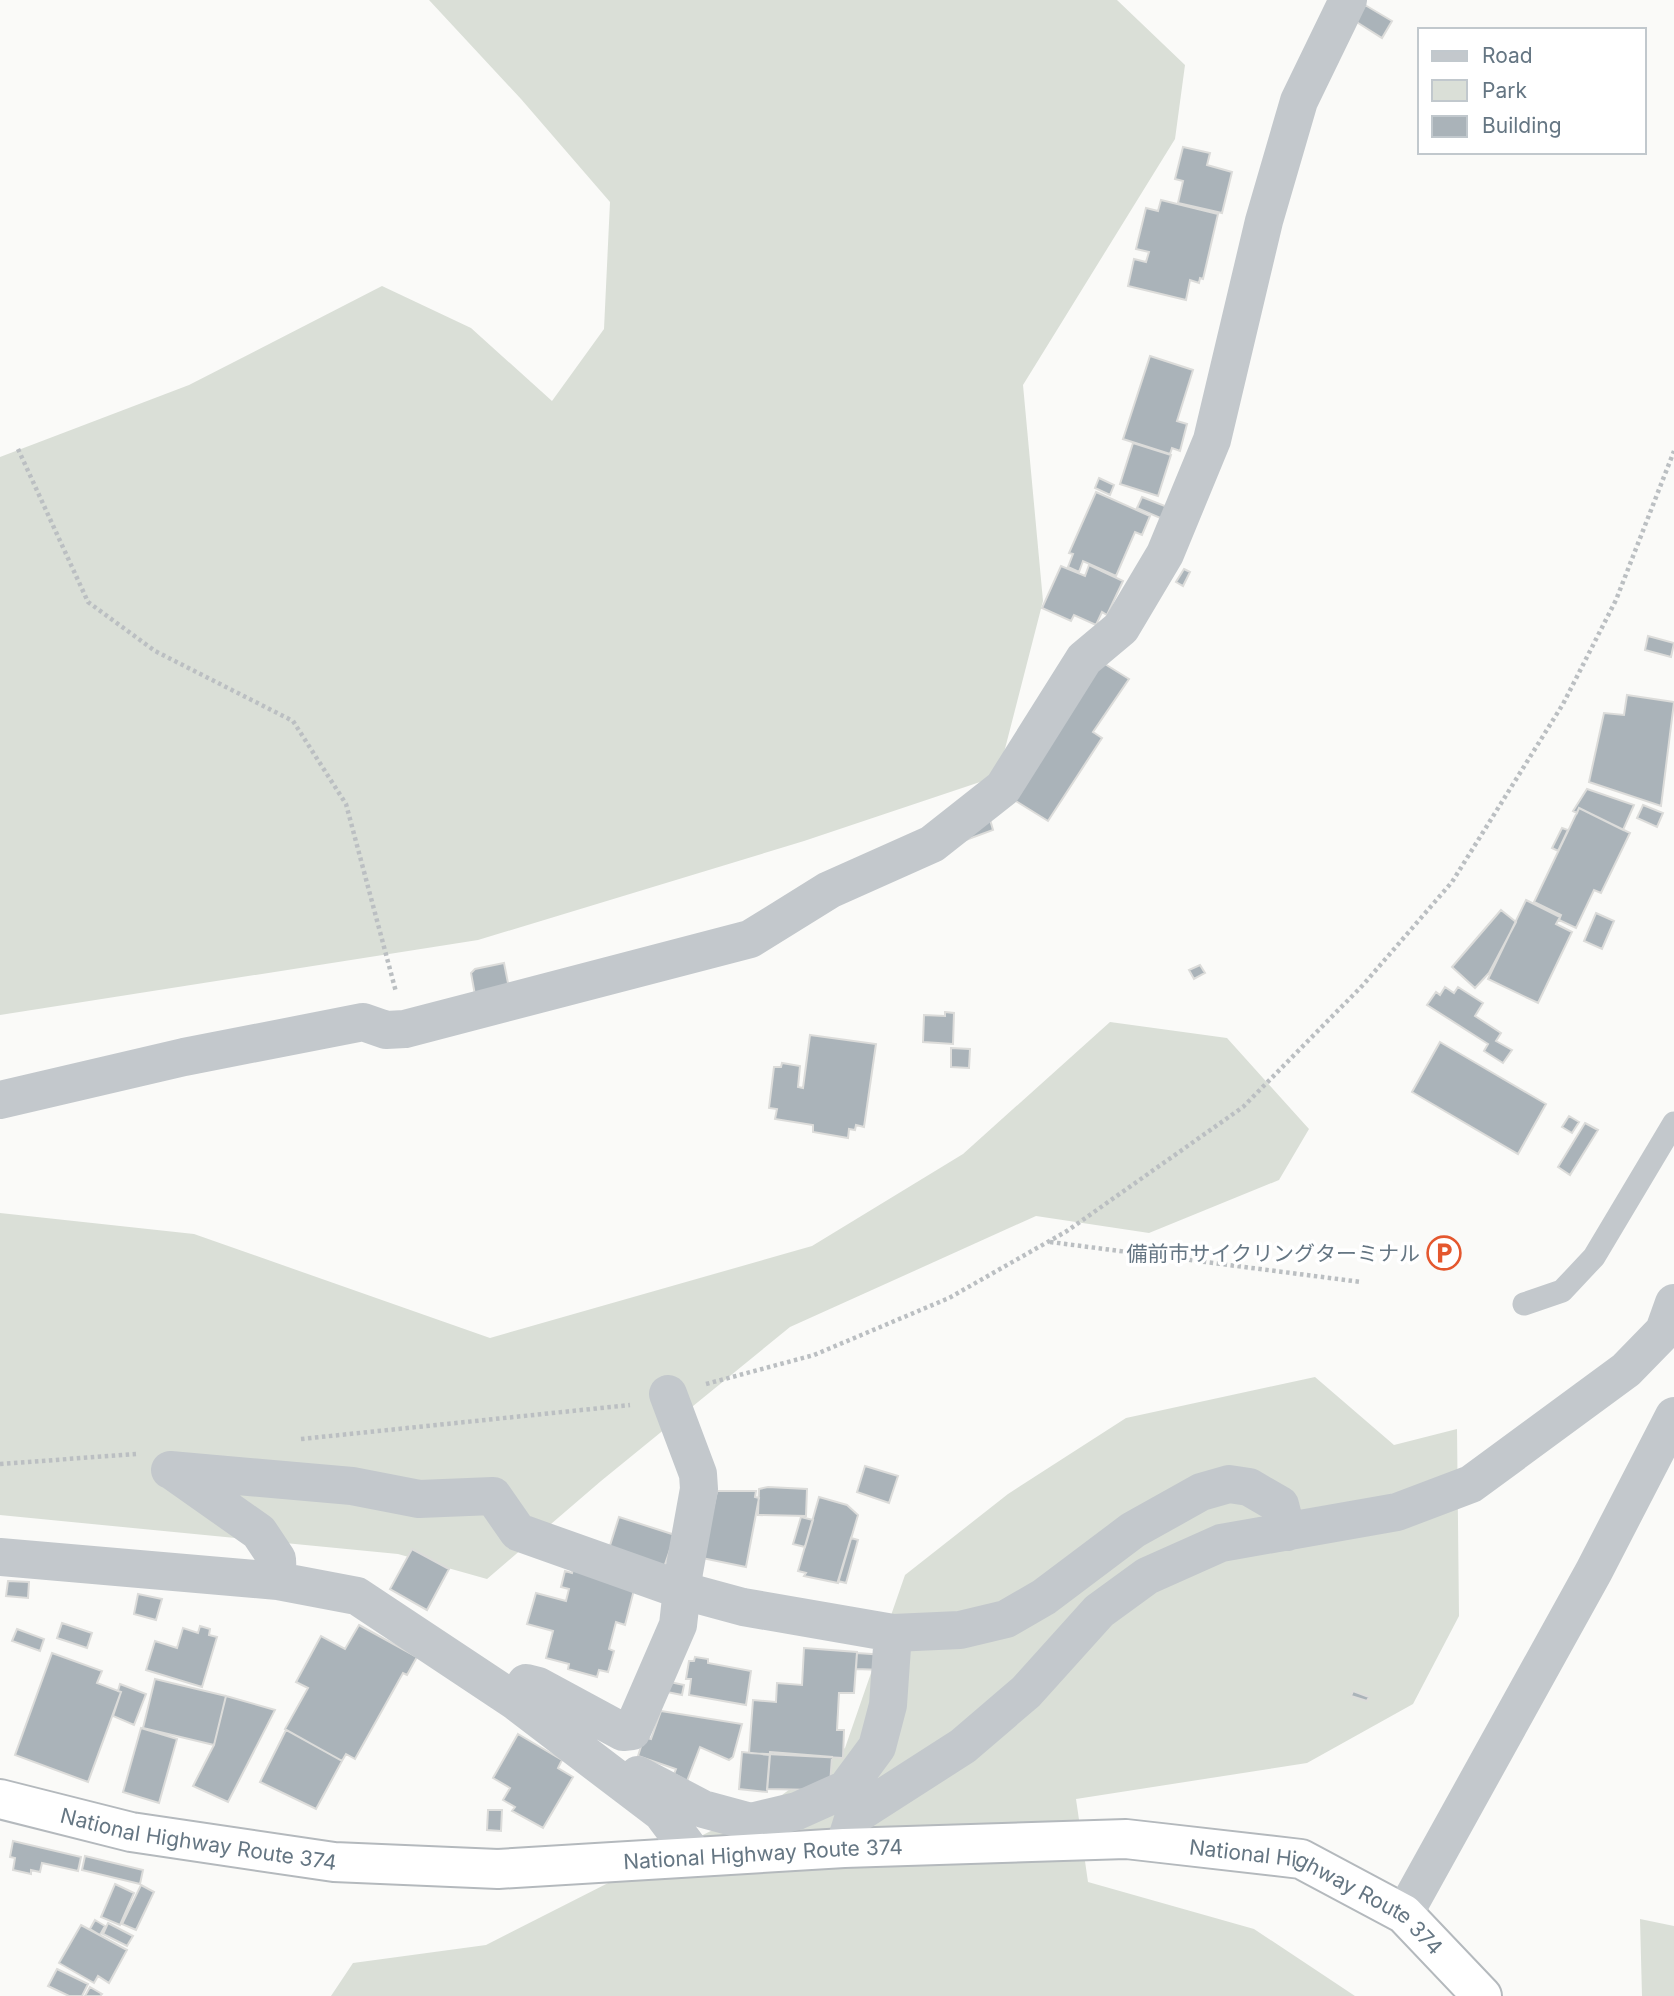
<svg xmlns="http://www.w3.org/2000/svg" width="1674" height="1996" font-family="Inter,'Noto Sans JP',sans-serif">
<rect width="100%" height="100%" fill="#fafaf8"/>
<path fill="#dadfd7" d="M429,0H1117L1185,65L1175,139L1023,385L1043,601L998,776L804,841L478,940L0,1015V457L189,385L382,286L471,328L552,401L604,329L610,202L521,99Z
M1110,1022L1227,1038L1309,1129L1279,1180L1149,1233L1036,1216L790,1327L601,1481L487,1579L398,1554L0,1515V1213L194,1234L490,1338L812,1246L963,1154Z
M1315,1377L1394,1445L1457,1429L1459,1616L1413,1704L1307,1763L1076,1799L1088,1882L1254,1929L1355,1996H331L353,1963L486,1945L782,1795L845,1748L905,1575L1008,1494L1126,1418Z
M1640,1919L1674,1926V1996H1642Z"/>
<path fill="#aab3b9" stroke="#dcdcda" stroke-width="2" d="M1365,5L1392,21L1382,38L1355,21Z
M1183,147L1210,153L1207,165L1232,172L1222,213L1178,203L1183,181L1175,179Z
M1161,200L1218,214L1203,279L1200,278L1199,283L1190,280L1186,300L1128,286L1134,259L1146,262L1149,252L1136,249L1146,208L1158,211Z
M1150,356L1193,370L1177,421L1187,424L1180,451L1172,448L1170,454L1123,439Z
M1133,443L1171,455L1158,496L1120,484Z
M1099,478L1114,485L1110,495L1095,488Z
M1096,492L1150,516L1142,535L1135,532L1116,576L1083,561L1079,572L1068,567L1073,554L1069,553Z
M1142,497L1170,508L1165,520L1137,508Z
M1089,565L1123,581L1107,615L1102,612L1096,625L1074,615L1071,621L1042,608L1061,566L1085,576Z
M1184,569L1190,572L1183,586L1176,582Z
M1648,636L1674,643L1671,657L1645,650Z
M1100,661L1129,679L1093,732L1102,738L1048,821L1011,798Z
M1627,695L1674,702L1661,806L1589,782L1604,713L1624,715Z
M1587,789L1634,805L1623,830L1579,808L1577,813L1573,811Z
M1643,805L1663,813L1657,827L1637,818Z
M1579,808L1630,833L1601,893L1594,890L1576,928L1559,920L1561,915L1534,902Z
M989,816L993,830L963,841Z
M1562,828L1568,830L1558,851L1552,848Z
M1526,900L1560,917L1556,924L1572,932L1538,1003L1488,979Z
M1501,910L1516,922L1489,973L1475,988L1452,967Z
M1596,913L1614,921L1602,949L1584,941Z
M504,963L509,988L475,995L471,973L475,969Z
M1200,965L1205,973L1194,979L1189,970Z
M1445,987L1454,993L1458,987L1483,1003L1475,1016L1501,1033L1496,1041L1512,1050L1503,1063L1484,1051L1488,1044L1427,1005L1436,992L1440,995Z
M945,1012L954,1013L953,1044L923,1042L924,1015L945,1016Z
M810,1035L876,1044L864,1127L856,1125L855,1130L849,1129L848,1138L813,1132V1125L775,1119L777,1109L769,1108L774,1067H781L782,1063L800,1066L798,1087L803,1088Z
M1440,1042L1546,1104L1518,1154L1412,1092Z
M951,1048L970,1049L969,1068L951,1067Z
M1569,1116L1579,1122L1572,1133L1562,1127Z
M1585,1123L1598,1130L1570,1175L1558,1167Z
M865,1466L898,1476L889,1503L857,1492Z
M768,1487L807,1489L806,1516L758,1515L759,1489Z
M717,1491H756L755,1497L759,1498L746,1567L702,1558Z
M819,1497L847,1505L858,1515L838,1583L804,1576L806,1573L798,1571Z
M619,1517L675,1535L662,1573L607,1555Z
M801,1517L813,1520L805,1547L793,1544Z
M851,1538L858,1540L846,1583L838,1581Z
M412,1549L449,1569L427,1610L390,1589Z
M573,1569L635,1586L625,1625L616,1622L609,1649L614,1651L608,1672L599,1670L597,1677L568,1669L569,1664L546,1658L553,1631L527,1624L536,1593L566,1601L569,1589L561,1587L565,1571L572,1573Z
M8,1581L29,1582L28,1598L6,1596Z
M138,1594L162,1599L156,1620L134,1614Z
M62,1623L92,1633L87,1648L57,1638Z
M359,1625L417,1657L407,1675L403,1673L355,1759L346,1754L342,1761L285,1729L308,1688L296,1682L321,1636L345,1649Z
M200,1626L210,1629L209,1635L217,1637L202,1687L146,1670L155,1641L177,1648L183,1628L198,1633Z
M17,1629L44,1639L40,1651L12,1641Z
M804,1648L857,1652L854,1693H839L837,1730H844L843,1758L749,1753L753,1700L776,1702L777,1683L802,1685Z
M52,1653L102,1671L97,1683L121,1692L88,1782L15,1755Z
M857,1653L885,1655L883,1670L856,1669Z
M695,1657L708,1659V1663L751,1671L746,1705L689,1695L691,1679H686L689,1661H694Z
M155,1679L226,1696L214,1745L143,1728Z
M670,1682L684,1685L682,1695L667,1692Z
M120,1684L146,1694L134,1725L113,1716L121,1692L118,1691Z
M1353,1691L1369,1697L1367,1701L1351,1696Z
M226,1696L275,1710L228,1802L193,1786L214,1745Z
M661,1711L742,1724L733,1757L729,1760L700,1747L687,1781L674,1774L676,1769L638,1756L644,1737L651,1739Z
M141,1728L177,1739L159,1803L123,1792Z
M286,1730L342,1761L316,1809L260,1782Z
M518,1734L562,1760L558,1768L573,1777L543,1828L512,1811L515,1807L503,1800L510,1788L493,1778Z
M742,1752L770,1755L767,1792L739,1789Z
M770,1752L832,1757L830,1785L818,1790L767,1789Z
M488,1810H502L501,1831L487,1830Z
M13,1841L81,1857L78,1871L42,1863L40,1872L31,1870V1874L13,1870L15,1858L10,1857Z
M85,1856L143,1870L140,1884L82,1870Z
M115,1884L134,1893L120,1925L101,1917Z
M141,1885L154,1892L136,1930L122,1924Z
M95,1920L105,1926L100,1935L90,1929Z
M108,1923L133,1936L127,1946L103,1934Z
M81,1925L127,1950L109,1983L98,1976L94,1983L59,1963Z
M57,1969L88,1984L82,1996H69L48,1986Z
M90,1987L102,1994L100,1996H85Z"/>
<g fill="none" stroke-linecap="round" stroke-linejoin="round">
<defs>
<g id="trunk">
<path id="s1" d="M0,1799L131,1832L334,1862L498,1869L844,1848L1126,1839L1301,1859L1404,1914L1482,1996"/>
</g>
</defs>
<use href="#trunk" stroke="#b4b9bd" stroke-width="42"/>
<path stroke="#bbbfc2" stroke-width="4.5" stroke-dasharray="3.5 3.5" stroke-linecap="butt" d="M18,449L88,602L155,651L293,721L346,804L396,992
M1050,1242L1361,1282
M706,1384L814,1355L949,1298L1067,1231L1243,1107L1363,985L1452,882L1563,704L1616,600L1674,451
M301,1439L630,1405
M0,1464L136,1454"/>
<path stroke="#c3c8cc" stroke-width="23" d="M1524,1304L1562,1291L1594,1257L1674,1123"/>
<path stroke="#c3c8cc" stroke-width="38" d="M0,1100L184,1057L363,1022L386,1030L405,1029L750,939L829,890L932,844L1003,788L1084,659L1121,628L1165,554L1212,440L1264,221L1299,101L1348,0
M170,1470L352,1486L419,1499L493,1496L518,1532L684,1591L743,1607L893,1633L960,1630L1006,1619L1044,1597L1133,1530L1201,1492L1229,1484L1249,1487L1280,1505L1287,1532
M171,1470L259,1532L277,1559L278,1581
M0,1557L278,1581L357,1596L515,1701L662,1813L695,1857
M515,1701L526,1683L538,1686L623,1732L632,1731L678,1625L684,1572L699,1489L698,1474L668,1394
M638,1775L703,1809L751,1822L797,1811L846,1789L877,1747L888,1705L893,1633
M844,1848L854,1816L963,1746L1026,1692L1099,1611L1147,1576L1221,1543L1397,1512L1471,1484L1626,1370L1664,1331L1674,1303"/>
<path stroke="#c3c8cc" stroke-width="38" d="M1404,1914L1594,1571L1674,1416"/>
<use href="#trunk" stroke="#fff" stroke-width="38"/>
</g>
<defs>
<symbol id="parking-ring" viewBox="-11 -11 22 22"><circle r="9.5" fill="#fff" stroke="#e4572e" stroke-width="1.5"/><path d="M-3.5-5.5H1a3.5 3.5 0 0 1 0 7H-1V5.5H-3.5ZM-1-3.4V-.6H.8a1.4 1.4 0 0 0 0-2.8Z" fill="#e4572e"/></symbol>
</defs>
<g fill-rule="evenodd">
<use href="#parking-ring" x="1425" y="1234" width="38" height="38"/>
</g>
<g text-anchor="middle" dominant-baseline="central" stroke-width="7" stroke-linejoin="round" paint-order="stroke">
<g font-size="21" fill="#657683" stroke="#fff" text-anchor="end">
<text x="1420" y="1253">備前市サイクリングターミナル</text>
</g>
<g font-size="21" fill="#657683" stroke="#fff">
<text stroke="none"><textPath href="#s1" startOffset="203">National Highway Route 374</textPath></text>
<text stroke="none"><textPath href="#s1" startOffset="770">National Highway Route 374</textPath></text>
<text stroke="none"><textPath href="#s1" startOffset="1337">National Highway Route 374</textPath></text>
</g>
</g>
<rect x="1418" y="28" width="228" height="126" fill="#ffffff" stroke="#c1c8cd" stroke-width="2"/>
<rect x="1432" y="51" width="35" height="10" fill="#c3c8cc" stroke="#c1c8cd" stroke-width="2"/>
<text x="1482" y="63" font-size="21" fill="#657683">Road</text>
<rect x="1432" y="80" width="35" height="21" fill="#dadfd7" stroke="#c1c8cd" stroke-width="2"/>
<text x="1482" y="98" font-size="21" fill="#657683">Park</text>
<rect x="1432" y="116" width="35" height="21" fill="#aab3b9" stroke="#c1c8cd" stroke-width="2"/>
<text x="1482" y="133" font-size="21" fill="#657683">Building</text>
</svg>
